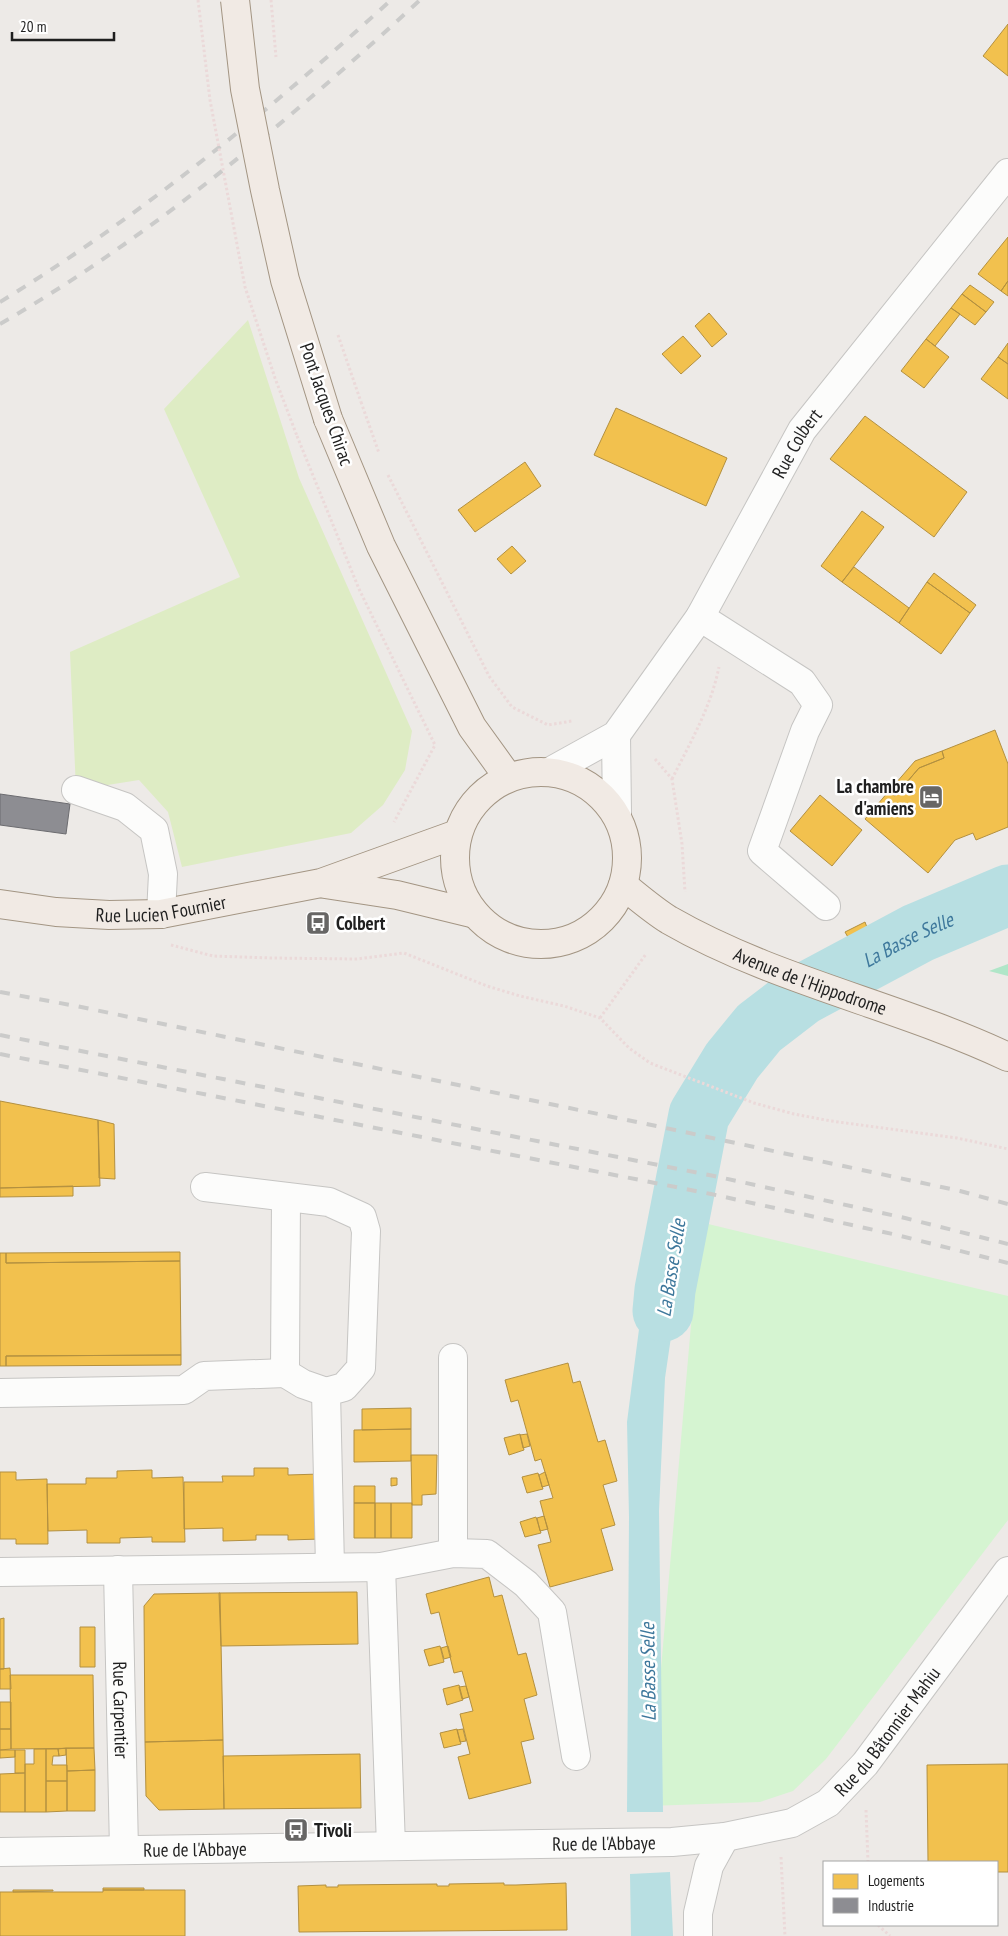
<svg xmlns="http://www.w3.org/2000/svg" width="1008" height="1936" font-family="'PT Sans Narrow',sans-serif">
<rect width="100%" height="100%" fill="#edeae7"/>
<path fill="#deecc4" d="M248,320L299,478L412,731L405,770L383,805L351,833L182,867L168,812L139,780L76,790L70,652L240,577L164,409Z"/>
<path fill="#d5f4d1" d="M700,1222L1008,1296V1520L826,1759L793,1791L760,1802L649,1806Z"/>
<path fill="#b0e6c8" d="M1008,964V976L989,971Z"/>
<path fill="#b8dfe2" d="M1008,876V920L809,1011L769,998L840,953L899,920Z
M653,1221L690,1229L682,1262L665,1378L659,1511L663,1812H627L629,1517L627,1422Z
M670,1872L673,1936H631L630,1874Z"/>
<path fill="#f2c14e" stroke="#b39040" d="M1008,24V76L983,56Z
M1008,237V281L1001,291L978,274Z
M1008,281V296L1001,291Z
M970,285L994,302L986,312L962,294Z
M962,294L986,312L975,325L951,308Z
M951,308L960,314L935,346L926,339Z
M709,313L727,334L712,347L695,326Z
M683,336L701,356L681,374L662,354Z
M926,339L949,357L924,388L901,371Z
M1008,343V364L998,357Z
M998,357L1008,364V399L981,379Z
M616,408L727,458L706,506L594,455Z
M865,416L967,492L934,537L830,459Z
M525,462L541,486L475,532L458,510Z
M862,511L884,527L842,582L821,566Z
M512,546L526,561L511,574L497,559Z
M854,567L909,608L899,623L842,582Z
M934,573L976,605L970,613L927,582Z
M927,582L970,613L941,654L899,623Z
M995,730L1008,764V827L976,840L973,833L955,840L928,873L865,819L889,791L895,796L919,768L944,758L942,751Z
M942,751L944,758L919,768L895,796L889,791L915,761Z
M820,795L862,830L832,866L790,831Z
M865,922L868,930L849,939L845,932Z
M0,1101L98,1120L100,1186L0,1188Z
M98,1120L114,1124L115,1179L99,1178Z
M73,1186V1196L0,1197V1188Z
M180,1252V1261L6,1263V1253Z
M0,1253H6V1263L180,1261L181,1355L6,1356V1366H0Z
M181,1355V1365L6,1366V1356Z
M568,1363L573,1383L580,1381L598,1442L605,1440L617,1481L603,1485L615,1525L601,1529L613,1570L550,1587L538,1545L551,1542L540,1501L553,1498L541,1459L535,1461L518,1400L511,1402L505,1380Z
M411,1408V1429L362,1430V1409Z
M411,1429V1461L354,1462V1430Z
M520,1434L524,1450L509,1455L504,1438Z
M527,1434L530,1446L523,1448L520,1435Z
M411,1455H437L436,1494L422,1495V1505H412Z
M254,1468H288V1475L320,1474L321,1539L288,1540V1535H256V1540L223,1541V1528L184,1529V1482H223L222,1476H254Z
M152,1470V1478L183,1477L185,1542H152V1537L120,1538V1543H87V1530L48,1531L47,1484H86V1478H117V1471Z
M0,1472H16V1480L47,1479L48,1544H16V1539H0Z
M545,1472L549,1485L542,1487L539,1475Z
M538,1473L543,1489L527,1493L522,1477Z
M391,1478H397V1485L391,1486Z
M354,1486H375V1503H354Z
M354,1503H375V1538H354Z
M375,1503H391V1538H375Z
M391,1503H412V1538H391Z
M544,1516L548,1529L540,1531L537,1518Z
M536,1517L541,1533L525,1537L520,1522Z
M489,1577L494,1597L502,1595L518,1655L526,1653L537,1695L524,1699L534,1739L521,1742L531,1783L469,1799L458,1757L470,1754L460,1714L473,1711L462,1671L454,1673L439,1612L431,1614L426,1594Z
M357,1592L358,1644L221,1646L219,1593Z
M220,1593L223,1740L145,1742L144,1606L154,1594Z
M4,1618V1669H0V1619Z
M80,1627H95V1667H80Z
M440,1646L444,1662L429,1666L424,1650Z
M448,1646L451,1657L444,1659L441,1648Z
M10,1668L11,1689H0V1669Z
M10,1675H93L94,1748L11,1749Z
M459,1685L463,1700L447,1705L443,1689Z
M466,1686L469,1697L462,1699L459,1687Z
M0,1702H11V1729H0Z
M0,1729H11V1749L0,1750Z
M457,1729L461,1744L444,1748L440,1733Z
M463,1729L466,1741L460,1742L457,1730Z
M223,1740L224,1809L159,1810L146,1796L145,1742Z
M66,1748V1755L59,1756L58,1749Z
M66,1748H94L95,1770L67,1771Z
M34,1749H46V1812H25V1764H34Z
M46,1749H58L59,1756H53L52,1765H67V1781H46Z
M0,1750H15V1757L0,1758Z
M15,1750H25V1773H15Z
M360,1754L361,1808L224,1809L223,1756Z
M1008,1764V1872H997V1862H928L927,1765Z
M95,1770V1811H67V1771Z
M25,1773V1812H0V1774Z
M46,1781H67V1811L46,1812Z
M504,1883V1885H516L566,1883L567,1930L299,1932L298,1886L326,1885V1887H338V1885L437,1884V1886H449V1884Z
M103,1888H144V1890H103Z
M13,1890H53V1891L13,1892Z
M103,1890H185V1936H0V1892H103Z"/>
<path fill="#8d8d92" stroke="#6c6c70" d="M0,794L70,804L66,834L0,825Z"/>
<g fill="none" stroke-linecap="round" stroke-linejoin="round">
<path stroke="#b8dfe2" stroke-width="61" id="s1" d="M663,1311L665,1290L699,1115L732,1061L759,1028L802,995L918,933L1008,895"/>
<defs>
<g id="minor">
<path d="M700,617L802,682L818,705L805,731L762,851L826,906"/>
<path d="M616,735L617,814"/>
<path id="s2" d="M551,771L616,735L700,617L802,430L1008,173"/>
<path d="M76,790L125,807L154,830L163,874L161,914"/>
<path d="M205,1187L329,1202L362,1217L366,1231L361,1368L344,1387L326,1392L330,1567"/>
<path d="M286,1197L285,1373L303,1384L326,1392"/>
<path d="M0,1393L184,1390L204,1376L285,1373"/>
<path d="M453,1553V1358"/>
<path d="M381,1567L391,1846"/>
<path id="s3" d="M118,1570L124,1850"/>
<path d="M0,1572L381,1567L453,1553L487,1554L526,1584L552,1612L576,1756"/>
<path id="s4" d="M0,1852L672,1842L725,1837L792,1823L828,1803L865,1764L1008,1571"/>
<path d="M698,1936V1913L709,1866L725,1837"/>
</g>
<g id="major">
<path d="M328,419L381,546L472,727L508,777"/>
<circle cx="541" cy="858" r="86"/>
<path d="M325,884L397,895L475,914"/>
<path id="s5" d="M623,885C638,897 653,910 669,920C775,981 898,1005 1008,1057"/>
<path id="s6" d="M0,904L56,912L109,915L161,914L321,883L457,834"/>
</g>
</defs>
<use href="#minor" stroke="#c6c5c3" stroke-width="30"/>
<use href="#major" stroke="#a39583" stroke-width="30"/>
<path stroke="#ebd9d9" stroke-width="3" stroke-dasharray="2.5 2.5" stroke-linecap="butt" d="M361,402L379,453
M297,436L359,589L435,745L394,822
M388,475L489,676L512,707L548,725L572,721
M655,759L672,779L682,844L685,892
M672,779C690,743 711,707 719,667
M171,945L213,956L272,958L357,959L404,953L487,986L520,996L564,1006L600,1018L629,1048L650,1063L754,1103L794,1114L831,1121L957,1138L1008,1149
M600,1018L646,954
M866,1810L868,1862
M781,1857L785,1936
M878,1925L890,1936"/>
<use href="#minor" stroke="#fcfcfb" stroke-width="28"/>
<use href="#major" stroke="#f1eae4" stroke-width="28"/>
<path stroke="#cbcbca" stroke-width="4" stroke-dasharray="10 10" stroke-linecap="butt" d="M0,302C141,216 269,111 391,0
M0,324C150,238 293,117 420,0
M0,992L76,1006L661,1127L960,1191L1008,1204
M0,1035L714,1176L905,1218L1008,1244
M0,1054L711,1194L897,1235L1008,1263"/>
<defs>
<path id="major-bridge" d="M235,0L245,89L265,190L285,280L328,419"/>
</defs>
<use href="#major-bridge" stroke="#a39583" stroke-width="30" stroke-linecap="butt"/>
<path stroke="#ebd9d9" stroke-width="3" stroke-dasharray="2.5 2.5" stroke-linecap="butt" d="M198,0L210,100L245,287L275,378L297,436
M271,0L276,57
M338,335L361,402"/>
<use href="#major-bridge" stroke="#f1eae4" stroke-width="28"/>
</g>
<defs>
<symbol id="hotel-square" viewBox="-11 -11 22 22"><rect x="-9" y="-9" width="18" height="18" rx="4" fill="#676665" stroke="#fff"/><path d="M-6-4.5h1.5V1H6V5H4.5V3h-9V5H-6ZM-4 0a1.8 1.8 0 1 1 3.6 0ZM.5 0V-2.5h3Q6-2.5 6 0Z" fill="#fff"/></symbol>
<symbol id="bus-square" viewBox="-11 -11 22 22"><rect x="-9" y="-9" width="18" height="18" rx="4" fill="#676665" stroke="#fff"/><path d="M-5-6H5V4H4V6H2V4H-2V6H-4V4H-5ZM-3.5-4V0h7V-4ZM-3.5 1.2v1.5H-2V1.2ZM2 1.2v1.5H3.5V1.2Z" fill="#fff"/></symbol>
</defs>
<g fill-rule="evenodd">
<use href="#hotel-square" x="917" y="783" width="28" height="28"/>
<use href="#bus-square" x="304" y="909" width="28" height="28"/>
<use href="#bus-square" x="282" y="1816" width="28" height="28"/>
</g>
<g text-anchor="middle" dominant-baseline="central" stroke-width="5" stroke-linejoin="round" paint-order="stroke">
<g font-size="19" fill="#1f1f1f" stroke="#fff">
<text transform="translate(327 404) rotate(71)">Pont Jacques Chirac</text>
<text stroke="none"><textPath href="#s2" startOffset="418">Rue Colbert</textPath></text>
<text stroke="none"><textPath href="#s6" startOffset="162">Rue Lucien Fournier</textPath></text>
<text stroke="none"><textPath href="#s5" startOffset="212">Avenue de l'Hippodrome</textPath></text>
<text stroke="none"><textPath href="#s3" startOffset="140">Rue Carpentier</textPath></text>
<text stroke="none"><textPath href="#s4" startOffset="928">Rue du Bâtonnier Mahiu</textPath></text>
<text stroke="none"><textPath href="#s4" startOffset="604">Rue de l'Abbaye</textPath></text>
<text stroke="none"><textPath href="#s4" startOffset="195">Rue de l'Abbaye</textPath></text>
</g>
<g font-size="19" font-weight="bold" fill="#1f1f1f" stroke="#fff" text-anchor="start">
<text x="914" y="786" text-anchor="end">La chambre<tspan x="914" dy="22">d'amiens</tspan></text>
<text x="336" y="923">Colbert</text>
<text x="314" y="1830">Tivoli</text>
</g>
<g font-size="20" font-style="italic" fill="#3e789c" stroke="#fff">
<text stroke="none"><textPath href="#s1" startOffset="479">La Basse Selle</textPath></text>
<text transform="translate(671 1268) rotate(-81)">La Basse Selle</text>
<text transform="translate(648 1672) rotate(-91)">La Basse Selle</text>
</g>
</g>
<rect x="823" y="1861" width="175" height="65" fill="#ffffff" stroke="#a5a5a5"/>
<rect x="833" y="1874" width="25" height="15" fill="#f2c14e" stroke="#a5a5a5"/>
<text x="868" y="1886" font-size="15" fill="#1f1f1f">Logements</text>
<rect x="833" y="1898" width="25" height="15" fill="#8d8d92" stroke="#a5a5a5"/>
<text x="868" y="1911" font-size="15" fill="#1f1f1f">Industrie</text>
<path d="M12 32v8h102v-8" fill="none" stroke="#1f1f1f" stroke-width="2.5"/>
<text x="20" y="32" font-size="15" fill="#1f1f1f" stroke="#ffffff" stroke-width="4" paint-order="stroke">20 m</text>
</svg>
